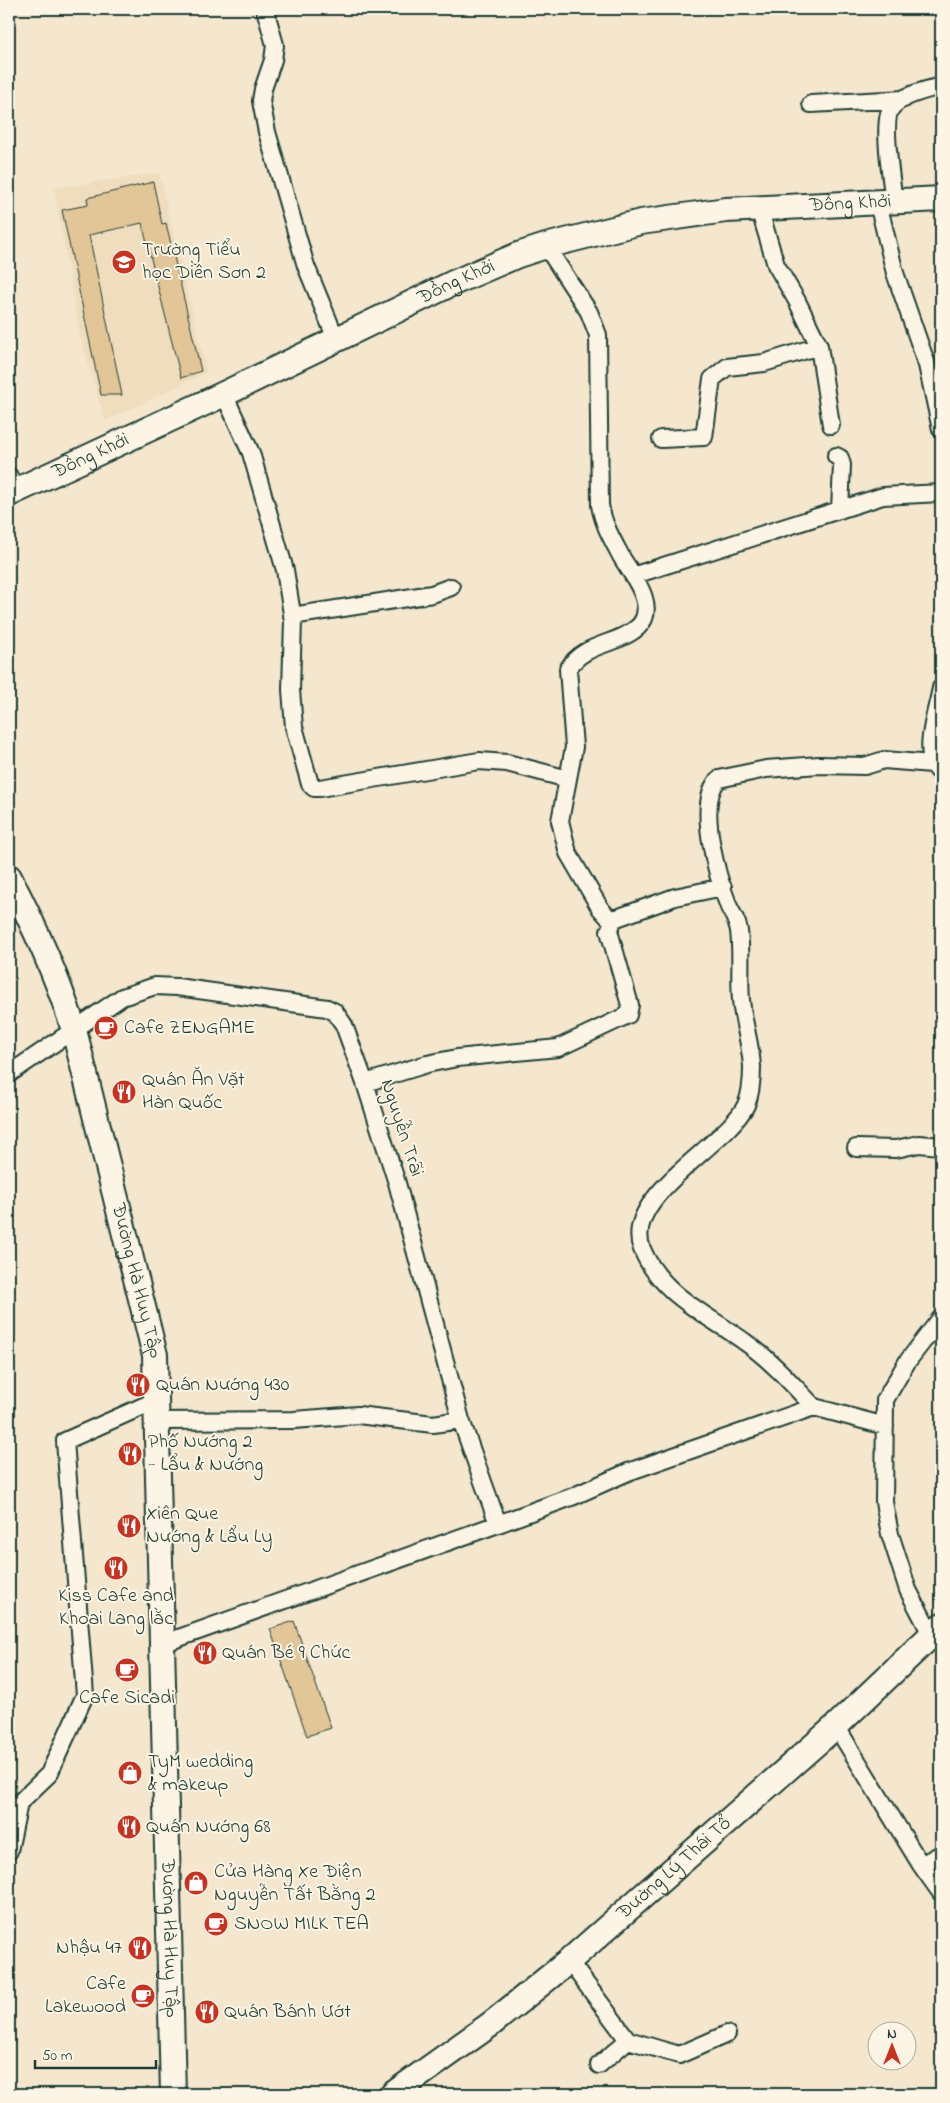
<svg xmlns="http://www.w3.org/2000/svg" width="950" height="2103" font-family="'Indie Flower',sans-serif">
<rect width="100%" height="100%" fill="#f4e7ce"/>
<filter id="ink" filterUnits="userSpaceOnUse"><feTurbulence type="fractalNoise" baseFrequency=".02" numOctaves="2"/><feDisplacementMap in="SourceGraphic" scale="10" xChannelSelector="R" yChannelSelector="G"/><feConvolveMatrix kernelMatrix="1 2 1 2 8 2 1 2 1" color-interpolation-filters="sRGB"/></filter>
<g filter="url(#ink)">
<path fill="#efddbe" d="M159,173L207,372L105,421L80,336L54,188Z"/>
<path fill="#e3c697" stroke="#1f3d34" d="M153,182L162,224L166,223L201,371L181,378L142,223L89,235L122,395H101L62,210L88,205L87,198Z
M294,1621L331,1728L307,1736L270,1629Z"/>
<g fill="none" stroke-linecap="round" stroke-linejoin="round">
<defs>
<path id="street" d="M265,9L275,45L273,60L263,89L261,101L267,132L306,266L336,339
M811,104L904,99
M894,202C892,184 881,119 892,107C903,95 926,90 941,86
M878,203L895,273L927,365L941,429
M759,208L776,265L797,301L819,346L831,425
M546,246L589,312L598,335L600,505C603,524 613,541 622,558C632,575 659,607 638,627C617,646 584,642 568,669L574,747L560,821L568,853L600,908L607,916L614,919L675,897L723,887
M224,394L251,453L285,570L293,620L291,690L294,727L310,784L314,788H320L479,761L507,763L568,779
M661,439L704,437L712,379L727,367L764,363L819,346
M836,456L840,458L842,465L840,510
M9,476L13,492
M635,575L883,496L941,493
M292,616L432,594L451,587
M941,688C937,712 919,757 941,773
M9,1074L122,997L155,986L177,987L327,1008L335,1012L344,1025L365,1083L397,1183L461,1420L498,1524
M365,1083L427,1064L457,1058L558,1048L628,1015L630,1005L609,931L614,919
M856,1148L896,1149L919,1144L941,1146
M814,1407C792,1384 771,1360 745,1342C708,1315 660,1294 642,1249C621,1197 726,1146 746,1105C751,1094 752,1079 752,1067C751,1045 743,1022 741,1000C739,977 742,954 739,931C738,922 733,915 729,907C718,879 695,802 719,779L766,769L819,765L865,766L884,760L932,764
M157,1421L294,1420L358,1415L433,1424L461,1420
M931,1634L908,1590L890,1534L884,1502L885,1400L907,1362L941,1318
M162,1644L498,1524L574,1496L628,1472L814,1407L885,1426
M836,1726L921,1865L941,1854
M9,1851L19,1803L49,1774L85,1695L65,1441L157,1400
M921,1865L941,1893
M569,1961L628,2040L679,2055L727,2034
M599,2065L628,2040"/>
<g id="secondary">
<path id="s1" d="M9,494L224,394L453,283L518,255L546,246L641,222L726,210L941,199"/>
<path id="s2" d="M9,877C35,927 57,976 74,1030L155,1355L173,2094"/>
<path id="s3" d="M393,2094L491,2024L569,1961L836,1726L941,1626"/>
</g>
</defs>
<use href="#street" stroke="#1f3d34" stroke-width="20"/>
<use href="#secondary" stroke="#1f3d34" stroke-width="28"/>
<use href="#street" stroke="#fcf5e5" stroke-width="16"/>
<use href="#secondary" stroke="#fcf5e5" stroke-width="24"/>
</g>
</g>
<defs>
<symbol id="school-disc" viewBox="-11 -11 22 22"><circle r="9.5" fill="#c8321e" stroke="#fcf5e5"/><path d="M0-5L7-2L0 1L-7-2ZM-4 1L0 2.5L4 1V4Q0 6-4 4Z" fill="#fff"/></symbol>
<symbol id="cafe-disc" viewBox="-11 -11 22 22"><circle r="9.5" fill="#c8321e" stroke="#fcf5e5"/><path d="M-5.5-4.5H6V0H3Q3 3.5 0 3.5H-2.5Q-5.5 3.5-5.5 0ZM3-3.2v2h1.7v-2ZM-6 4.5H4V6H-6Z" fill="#fff"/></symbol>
<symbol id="restaurant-disc" viewBox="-11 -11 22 22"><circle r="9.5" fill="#c8321e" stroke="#fcf5e5"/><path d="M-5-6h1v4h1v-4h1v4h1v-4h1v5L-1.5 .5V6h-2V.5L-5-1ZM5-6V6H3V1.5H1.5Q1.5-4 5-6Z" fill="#fff"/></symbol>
<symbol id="shop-disc" viewBox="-11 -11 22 22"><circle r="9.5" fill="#c8321e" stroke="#fcf5e5"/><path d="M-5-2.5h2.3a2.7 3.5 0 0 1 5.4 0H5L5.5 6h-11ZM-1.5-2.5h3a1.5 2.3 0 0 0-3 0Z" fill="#fff"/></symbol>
</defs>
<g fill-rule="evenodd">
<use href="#school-disc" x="110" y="248" width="28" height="28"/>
<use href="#cafe-disc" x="92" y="1014" width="28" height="28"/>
<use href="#restaurant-disc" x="110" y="1078" width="28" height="28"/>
<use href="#restaurant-disc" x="124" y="1371" width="28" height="28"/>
<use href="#restaurant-disc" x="116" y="1440" width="28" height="28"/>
<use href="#restaurant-disc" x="115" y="1512" width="28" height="28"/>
<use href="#restaurant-disc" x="102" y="1554" width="28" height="28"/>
<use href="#restaurant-disc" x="191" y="1639" width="28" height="28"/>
<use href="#cafe-disc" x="113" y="1656" width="28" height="28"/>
<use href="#shop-disc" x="116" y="1759" width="28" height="28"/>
<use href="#restaurant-disc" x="115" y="1813" width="28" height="28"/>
<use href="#shop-disc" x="182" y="1869" width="28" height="28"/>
<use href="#cafe-disc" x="202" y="1910" width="28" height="28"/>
<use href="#restaurant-disc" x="126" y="1934" width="28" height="28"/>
<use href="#cafe-disc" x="129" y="1982" width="28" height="28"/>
<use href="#restaurant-disc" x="193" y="1998" width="28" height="28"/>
</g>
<g text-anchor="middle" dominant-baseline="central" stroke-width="4" stroke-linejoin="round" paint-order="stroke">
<g font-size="20" fill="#1f3d34" stroke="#fcf5e5">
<text stroke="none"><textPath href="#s1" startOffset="900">Đồng Khởi</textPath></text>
<text stroke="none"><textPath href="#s1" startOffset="495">Đồng Khởi</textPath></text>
<text stroke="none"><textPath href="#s1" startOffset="90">Đồng Khởi</textPath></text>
<text transform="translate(401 1128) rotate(72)">Nguyễn Trãi</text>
<text stroke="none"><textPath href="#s2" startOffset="425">Đường Hà Huy Tập</textPath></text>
<text stroke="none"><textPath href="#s3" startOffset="361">Đường Lý Thái Tổ</textPath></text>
<text stroke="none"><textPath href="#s2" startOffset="1085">Đường Hà Huy Tập</textPath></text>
</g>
<g font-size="20" fill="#1f3d34" stroke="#fcf5e5" text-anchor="start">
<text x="142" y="250">Trường Tiểu<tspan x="142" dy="23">học Diên Sơn 2</tspan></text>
<text x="124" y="1028">Cafe ZENGAME</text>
<text x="142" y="1080">Quán Ăn Vặt<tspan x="142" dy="23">Hàn Quốc</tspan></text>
<text x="156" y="1385">Quán Nướng 430</text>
<text x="148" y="1442">Phố Nướng 2<tspan x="148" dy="23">- Lẩu &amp; Nướng</tspan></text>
<text x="146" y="1514">Xiên Que<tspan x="146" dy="23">Nướng &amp; Lẩu Ly</tspan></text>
<text x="116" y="1596" text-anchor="middle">Kiss Cafe and<tspan x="116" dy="23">Khoai Lang lằc</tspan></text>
<text x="222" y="1653">Quán Bé 9 Chức</text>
<text x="127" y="1698" text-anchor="middle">Cafe Sicadi</text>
<text x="148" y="1762">TyM wedding<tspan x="148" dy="23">&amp; makeup</tspan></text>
<text x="146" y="1827">Quán Nướng 68</text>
<text x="214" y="1872">Cửa Hàng Xe Điện<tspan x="214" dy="23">Nguyễn Tất Bằng 2</tspan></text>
<text x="234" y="1924">SNOW MILK TEA</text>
<text x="122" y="1948" text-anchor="end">Nhậu 47</text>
<text x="126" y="1984" text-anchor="end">Cafe<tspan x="126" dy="23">Lakewood</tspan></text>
<text x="224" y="2012">Quán Bánh Ướt</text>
</g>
</g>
<rect width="950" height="2103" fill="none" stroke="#fcf5e5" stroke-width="30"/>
<rect x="15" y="15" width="920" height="2073" fill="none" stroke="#1f3d34" stroke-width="2" filter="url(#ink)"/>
<g transform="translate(892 2046)"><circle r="24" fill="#fcf5e5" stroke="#a4ab9e"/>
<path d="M0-4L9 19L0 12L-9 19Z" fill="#c8321e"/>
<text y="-8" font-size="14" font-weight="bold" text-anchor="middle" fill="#1f3d34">N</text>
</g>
<path d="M35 2060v8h121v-8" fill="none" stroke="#1f3d34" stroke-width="2.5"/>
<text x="42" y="2060" font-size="15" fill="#1f3d34" stroke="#fcf5e5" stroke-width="4" paint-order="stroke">50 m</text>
</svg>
